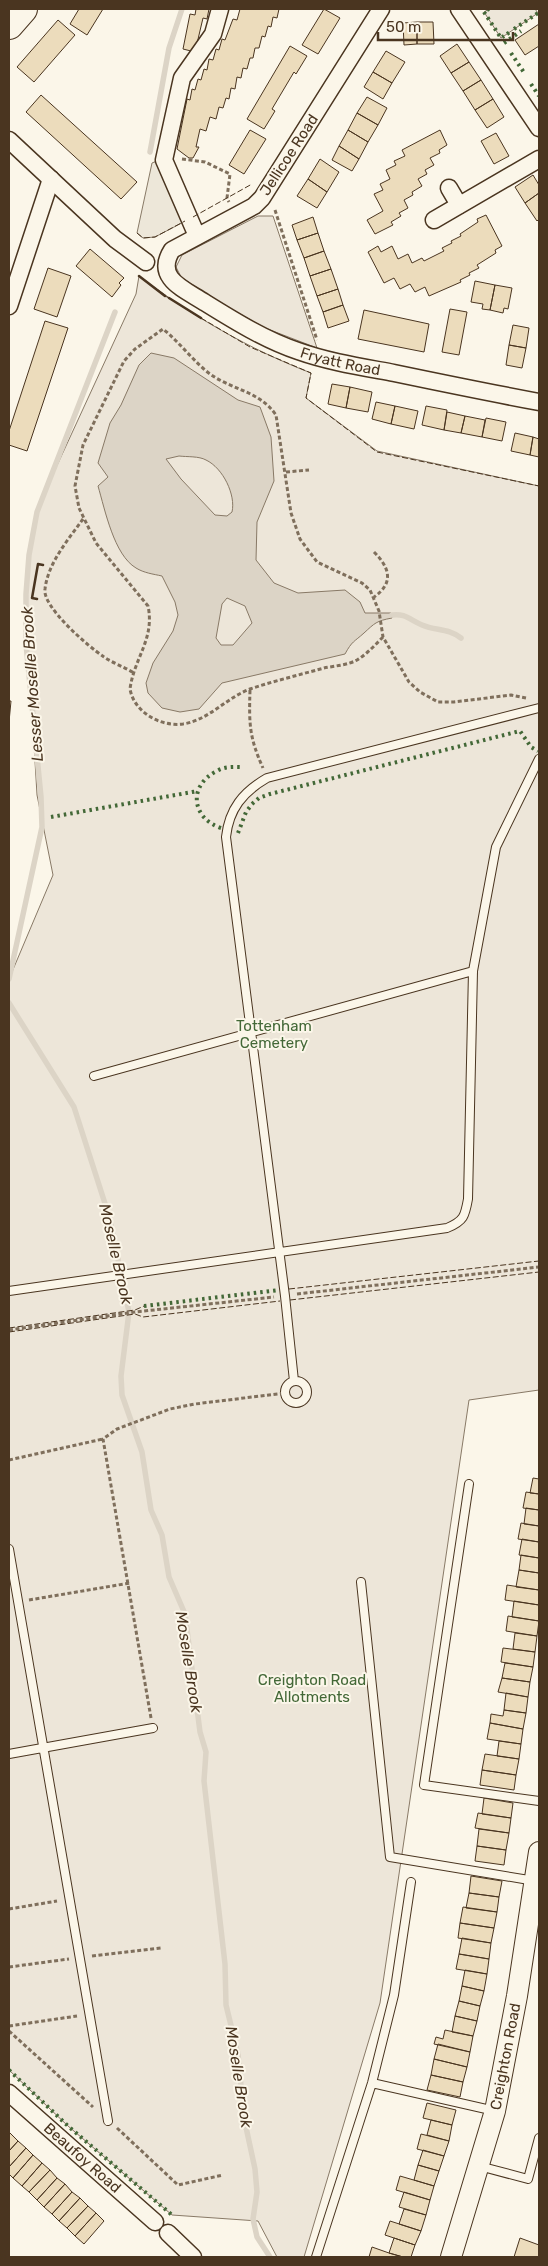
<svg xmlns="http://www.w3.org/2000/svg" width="548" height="2266" font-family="Rubik,sans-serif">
<rect width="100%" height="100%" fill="#fbf6e9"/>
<path fill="#ede6d9" stroke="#887966" d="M489,9H535L538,13L501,38L484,12Z
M258,216H273L317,348L265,328L217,301L181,277L176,267L182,255Z
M139,276C192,316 249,349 311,373L306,398L377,451L539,486V1390L469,1400L380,2003L304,2257H277L258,2221L172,2215L68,2126L9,2070V979L53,875L37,795L25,594L36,511L136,294Z"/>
<path fill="#ede7d9" stroke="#887966" d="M157,161L195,216L155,237L143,238L137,233L152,163Z"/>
<path fill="#dcd4c6" stroke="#887966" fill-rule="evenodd" d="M151,353L174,358L238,400L260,407L271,437L274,481L257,522L256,560L274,583L298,593L345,590L360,602L365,613H391L392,618C376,621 375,623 364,633C354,642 352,641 345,654L222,683L199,709L180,712L162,708L148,693L146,683L153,663L173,631L178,615L175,602L162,576C153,574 144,573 136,568C114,555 105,510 98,486L108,477L98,463L110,423L121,405L139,365ZM179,456C187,457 199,456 206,460C223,468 236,495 232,512L227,516L215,515L181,479L166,459ZM227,598L245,606L252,623L233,645H221L216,638L222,604Z"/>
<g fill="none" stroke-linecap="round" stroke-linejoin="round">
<path stroke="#dcd4c6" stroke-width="5.5" d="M150,152L169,48L182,9
M392,615C405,613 410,620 422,625C436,631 448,628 461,638
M9,979L42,827L41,797L26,644V594L29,555L37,512L115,312
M9,1003L74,1107L109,1216L129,1312L121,1376L122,1395L142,1452L151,1510L162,1535L169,1577L185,1614L200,1732L206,1752L204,1781L225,1964L226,2005L238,2054L244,2118L255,2169L257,2192L253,2219L257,2237L270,2257"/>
</g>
<path fill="#ecdcbc" stroke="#4a3520" d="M79,9H103L87,35L70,24Z
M196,9H209L207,19L203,18L195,52L183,49L190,14L195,15Z
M240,9H279L277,18L273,17L271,27L268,26L265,37L262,36L259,48H255L253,58H250L247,69L243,68L241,78L237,77L235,89L231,88L229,99L226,98L223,108L219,107L216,119L210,117L206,131L200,129L196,147H199L193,158H189L177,149L187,99L190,100L192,89L195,90L198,79L201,80L204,69L207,70L209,59L213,60L216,49L219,50L222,39L225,40L233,19L237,20Z
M324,9L340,18L318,54L302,45Z
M58,20L75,35L34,82L17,67Z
M417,22V44L404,45L403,23Z
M417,22H433L434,44H417Z
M539,24V46L525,55L515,40Z
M457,44L469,62L451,73L440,56Z
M290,46L307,56L296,74L294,72L272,109L275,111L264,129L247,119Z
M386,51L405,62L392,83L373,72Z
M469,62L481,80L463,91L451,73Z
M373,72L392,83L383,99L364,87Z
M481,80L493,99L475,110L463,91Z
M41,95L137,182L121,199L26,112Z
M367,97L387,108L378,125L357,113Z
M493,99L504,117L487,128L475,110Z
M357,113L378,125L368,142L348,130Z
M250,130L266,139L244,174L229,165Z
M348,130L368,142L359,159L339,146Z
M440,130L447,145L439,150L440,153L430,158L434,165L425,170L427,174L418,179L422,186L412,192L413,195L404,200L408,208L399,213L401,216L391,222L393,225L375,234L367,220L383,211L374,194L383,190L380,184L390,179L386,170L396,165L394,161L405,156L402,150Z
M496,133L509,156L494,164L481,141Z
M339,146L359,159L352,171L332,160Z
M320,159L339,172L327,192L308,179Z
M533,175L539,185V193L525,203L515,187Z
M308,179L327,192L317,208L297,196Z
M539,193V219L537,221L525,203Z
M486,215L502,246L495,250L496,253L477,265L479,268L469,273L470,275L460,280L461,282L429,296L425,287L415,292L410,284L400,289L394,278L384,283L368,252L378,246L381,252L392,246L398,259L408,254L412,263L422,258L424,261L444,251L442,248L452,243L451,241L461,236L460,234L478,222L477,219Z
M313,217L318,233L297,240L292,225Z
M318,233L324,251L304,258L297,240Z
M90,249L124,278L119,283L121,285L112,297L76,266Z
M324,251L331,269L310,276L304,258Z
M48,268L71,276L57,317L34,309Z
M331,269L338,289L317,296L310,276Z
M475,281L495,285L490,310L482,309L483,304L471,302Z
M495,285L512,288L508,309L504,308L503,313L490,310Z
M338,289L343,305L323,312L317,296Z
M343,305L349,321L328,328L323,312Z
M450,309L467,312L459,355L442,352Z
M364,310L429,324L424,352L358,339Z
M45,321L68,328L27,451L9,445V431Z
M513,325L529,328L526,348L509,345Z
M509,345L526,348L522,368L506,365Z
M332,384L350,387L346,408L328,404Z
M350,387L372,392L368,412L346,408Z
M376,402L395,406L391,424L372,419Z
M395,406L418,411L414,429L391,424Z
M426,406L447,410L444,430L422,425Z
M447,412L465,416L461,433L444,430Z
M465,416L485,420L482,437L461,433Z
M486,418L506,422L502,441L482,437Z
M515,433L533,437L530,455L511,451Z
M533,437L539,439V457L530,455Z
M9,701H11L9,722Z
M533,1478L539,1479V1494L530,1493Z
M526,1492L539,1494V1510L523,1508Z
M526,1508L539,1510V1526L524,1524Z
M521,1523L539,1526V1542L518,1539Z
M522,1539L539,1542V1558L519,1555Z
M521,1555L539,1558V1573L519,1570Z
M519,1570L539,1573V1590L516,1587Z
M507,1585L539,1590V1605L505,1600Z
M514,1601L539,1605V1621L512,1617Z
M508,1616L539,1621L537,1636L506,1631Z
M515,1633L537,1636L535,1652L513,1649Z
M503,1648L535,1652L533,1667L501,1662Z
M505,1663L533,1667L530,1682L502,1678Z
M502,1678L530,1682L528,1697L498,1692Z
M506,1693L528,1697L526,1713L504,1710Z
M504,1710L526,1713L523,1729L490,1723L491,1714L503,1716Z
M490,1723L523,1729L521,1744L487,1739Z
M499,1741L521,1744L519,1759L497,1756Z
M485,1754L519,1759L516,1775L482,1770Z
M482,1770L516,1775L514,1790L480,1785Z
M484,1798L513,1803L511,1818L482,1814Z
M478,1813L511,1818L509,1833L475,1828Z
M479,1829L509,1833L506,1850L477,1846Z
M477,1846L506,1850L504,1865L475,1861Z
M471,1876L502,1881L499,1897L469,1893Z
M469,1893L499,1897L497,1912L466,1908Z
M463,1907L497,1912L494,1928L460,1923Z
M460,1923L494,1928L491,1943L458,1938Z
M462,1938L491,1943L489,1959L459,1954Z
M459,1954L489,1959L487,1974L456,1969Z
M465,1970L487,1974L484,1991L462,1986Z
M462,1986L484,1991L480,2006L459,2001Z
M459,2001L480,2006L477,2021L455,2016Z
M455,2016L477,2021L473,2036L452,2032Z
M445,2030L473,2036L470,2052L434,2044L436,2037L443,2039Z
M438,2044L470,2052L467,2067L434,2059Z
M434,2059L467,2067L463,2082L431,2075Z
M431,2075L463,2082L460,2097L427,2090Z
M427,2103L456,2110L452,2125L423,2118Z
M431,2120L452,2125L449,2141L427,2135Z
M10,2133L18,2141L9,2151V2135Z
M421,2134L449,2141L444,2156L417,2149Z
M18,2141L26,2148L9,2167V2151Z
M26,2148L33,2155L13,2178L9,2174V2167Z
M423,2150L444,2156L439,2171L418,2165Z
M33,2155L42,2163L22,2186L13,2178Z
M42,2163L50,2170L29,2192L22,2186Z
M418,2165L439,2171L434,2186L414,2180Z
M50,2170L57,2178L37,2200L29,2192Z
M400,2176L434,2186L430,2200L396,2190Z
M57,2178L65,2184L44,2207L37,2200Z
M65,2184L72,2192L52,2214L44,2207Z
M72,2192L80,2198L59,2221L52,2214Z
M404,2192L430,2200L426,2215L399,2207Z
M80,2198L88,2206L67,2228L59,2221Z
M88,2206L96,2213L75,2236L67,2228Z
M404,2209L426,2215L421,2231L399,2224Z
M96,2213L104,2221L84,2244L75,2236Z
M390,2221L421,2231L415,2245L385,2235Z
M394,2238L415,2245L411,2257H403L389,2253Z
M520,2238L539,2245V2257H514Z
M372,2247L389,2253L403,2257H369Z"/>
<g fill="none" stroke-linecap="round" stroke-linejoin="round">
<defs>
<path id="service" d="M94,1076L473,971
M9,1291L447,1228C464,1221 465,1216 468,1199L473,971L496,847L539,759
M294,1381L285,1296L226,837C229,809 243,792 267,778L539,708
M285 1392a11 11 0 1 1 22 0a11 11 0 1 1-22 0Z
M469,1484L424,1785L539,1801
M9,1549L108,2121
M361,1582L390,1857L535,1881
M9,1754L153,1728
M372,2083L495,2111
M479,2166L528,2179L539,2138
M316,2257L372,2083L394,1995L411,1882"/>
<g id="minor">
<path id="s1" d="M381,9L262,198L254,206L172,250C154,278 184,289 204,302C233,320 265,340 298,351C329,362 362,367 394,373C442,383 491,393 539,402"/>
<path d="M459,9L539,128"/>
<path d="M9,140L115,239L146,262"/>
<path d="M449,188L459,205"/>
<path d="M434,220L539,159"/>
<path d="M197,236L164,160L182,78L213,34L220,9"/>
<path d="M9,306L51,179"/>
<path id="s2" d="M9,2093L155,2222"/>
<path d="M168,2233L193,2257"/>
</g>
<g id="tertiary">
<path id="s3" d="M451,2257L495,2111L517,1996L539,1852"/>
</g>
<path id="trunk" d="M9,25L23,9"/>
</defs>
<use href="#service" stroke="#4a3520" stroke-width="10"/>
<use href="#minor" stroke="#4a3520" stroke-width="19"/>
<use href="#tertiary" stroke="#4a3520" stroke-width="22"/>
<use href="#trunk" stroke="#4a3520" stroke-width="30"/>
<path stroke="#7f6f5c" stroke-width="3" stroke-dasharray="4 2.5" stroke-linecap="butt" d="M182,159L205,162L230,174L227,198L229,202
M275,210L317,340
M286,472L309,470
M83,519C68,540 48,563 45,589C42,607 89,647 104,657C113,663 124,667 134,673
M374,552C390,568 394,583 374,597
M383,637C375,645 367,654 357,660C348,665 334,666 324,668C299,675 274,681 250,689C226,698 209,720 183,724C160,727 134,712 130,689C134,658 155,639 148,606L96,543L79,508L75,486L83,445L124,361L135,349L163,329C178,341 190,357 205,370C228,390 258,389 276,415L291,513L300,539L317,562L362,583L370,590L379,611L383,637L409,682L420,692L438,702H454L511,695L526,698
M250,690C249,723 249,737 263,768
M297,1294L539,1267
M9,1330L135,1312L274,1297
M9,1460L103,1439
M29,1600L130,1583
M151,1718L103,1439L117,1429L170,1409L195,1404L285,1393
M9,1909L57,1901
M92,1956L161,1948
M9,1967L69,1959
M9,2026L77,2016
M9,2031L93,2107
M117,2128L178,2185L223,2175"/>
<use href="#service" stroke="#fbf6e9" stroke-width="8"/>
<use href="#minor" stroke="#fbf6e9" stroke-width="16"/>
<use href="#tertiary" stroke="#fbf6e9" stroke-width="20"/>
<use href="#trunk" stroke="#fbf6e9" stroke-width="28"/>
<path stroke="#436837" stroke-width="4" stroke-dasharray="2.5 4" stroke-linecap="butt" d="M487,10L489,9
M484,12L501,38L504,36
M514,29L538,13
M507,34L510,32
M504,43L521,31
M511,53L525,74
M531,84L539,96
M51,817L198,791
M221,828C191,818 188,785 217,771C225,766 234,767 243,767
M238,833L246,812L252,804L259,798L270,794L520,731L531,747L538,751
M144,1306L279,1290
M9,2070L68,2126L172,2215"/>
<path stroke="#4a3520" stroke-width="1" stroke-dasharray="6 2.5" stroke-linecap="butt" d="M193,217L252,184
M137,233L143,238L155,237L185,221
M165,296L169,298
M201,318L250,347L311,373L306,398L377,452L539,486
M289,1289L539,1261
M290,1300L539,1272
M9,1328L135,1310L144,1306
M9,1332L135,1314L143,1317L280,1301"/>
<path stroke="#4a3520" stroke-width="2.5" d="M139,276L165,296
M169,298L201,318
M37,599L32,598L38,564L43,565"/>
</g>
<g text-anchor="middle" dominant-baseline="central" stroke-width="4" stroke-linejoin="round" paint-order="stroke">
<g font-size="15" fill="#4a3520" stroke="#fbf6e9">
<text transform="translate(289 155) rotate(-57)">Jellicoe Road</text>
<text stroke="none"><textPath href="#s1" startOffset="549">Fryatt Road</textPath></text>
<text stroke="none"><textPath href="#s3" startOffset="208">Creighton Road</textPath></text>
<text stroke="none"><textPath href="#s2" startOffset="98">Beaufoy Road</textPath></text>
</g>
<g font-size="15" fill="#436837" stroke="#fbf6e9">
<text x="274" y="1026">Tottenham<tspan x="274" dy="17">Cemetery</tspan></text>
<text x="312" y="1680">Creighton Road<tspan x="312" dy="17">Allotments</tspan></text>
</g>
<g font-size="16" font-style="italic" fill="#4a3520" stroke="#fbf6e9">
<text transform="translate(32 684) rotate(-94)">Lesser Moselle Brook</text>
<text transform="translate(116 1254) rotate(77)">Moselle Brook</text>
<text transform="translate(189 1662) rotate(81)">Moselle Brook</text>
<text transform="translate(239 2077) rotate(81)">Moselle Brook</text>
</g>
</g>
<rect width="548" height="2266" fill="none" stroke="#4a3520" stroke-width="20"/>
<path d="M378 32v8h135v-8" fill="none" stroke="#4a3520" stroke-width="2.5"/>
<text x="386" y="32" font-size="15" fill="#4a3520" stroke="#fbf6e9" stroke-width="4" paint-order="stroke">50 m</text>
</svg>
